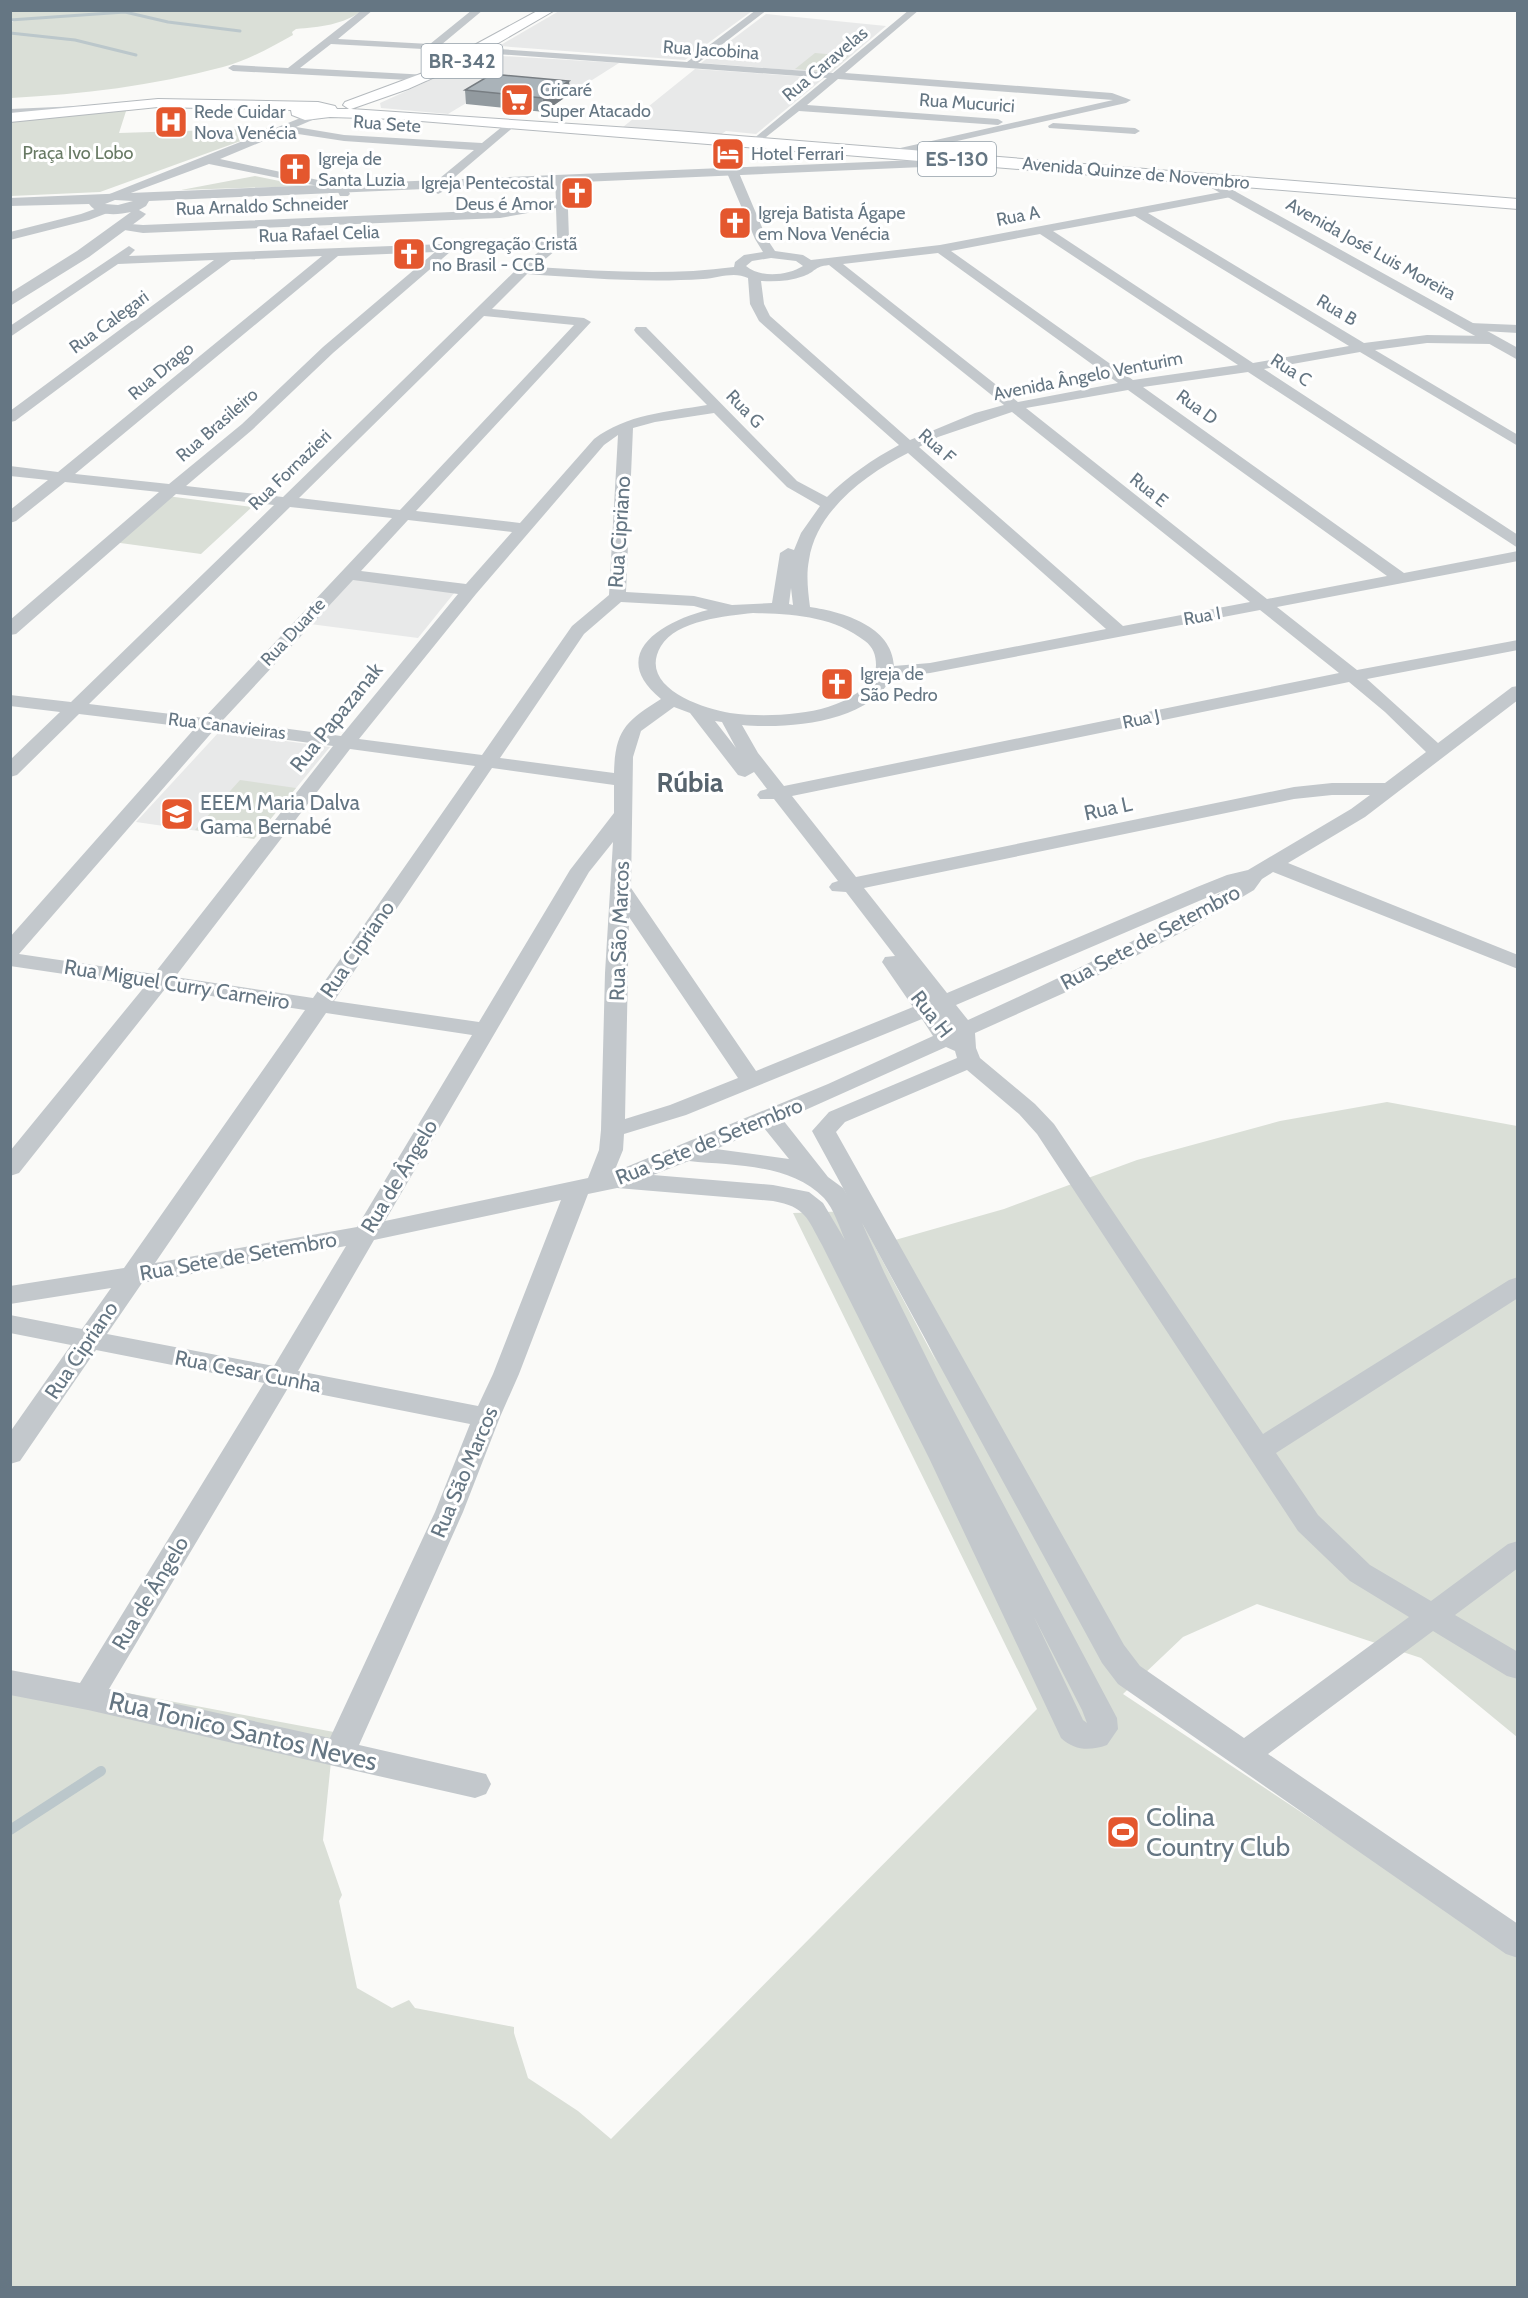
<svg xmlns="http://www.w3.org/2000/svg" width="1528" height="2298" font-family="Cabin,sans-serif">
<rect width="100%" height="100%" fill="#fafaf8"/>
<path fill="#e8e9e9" d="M559,11V10L752,11L685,60L499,46Z
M766,14L886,26L831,73L701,63Z
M486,55L619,63L570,94L493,87L448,114L381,108L380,103Z
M695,69L824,78L756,134L726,131L720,135L623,127Z
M349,579L455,592L418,638L310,624Z
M219,732L330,747L254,839L136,822Z"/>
<path fill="#dadfd7" d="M38,10H363C343,25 320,27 296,29L292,32L293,35C271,47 247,61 223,67C153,86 82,94 11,98V23L15,20L11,19L10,12Z
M815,53L849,56L830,72L795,69Z
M127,108L119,133L277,128L100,192L11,196V121Z
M255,176L304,186L181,190Z
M167,496L252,507L201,554L113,542Z
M240,780L296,788L254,839L195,830Z
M1387,1102L1517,1126V1737L1421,1658L1257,1604L1183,1637L1123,1694L1517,1955V2287H11L10,1671L334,1732L323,1840L342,1895L339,1901L357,1988L392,2008L409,2000L415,2008L514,2027V2033L528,2078L578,2111L611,2139L1037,1709L793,1213L856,1211L937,1363L881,1244L1004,1209L1137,1160L1280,1121Z"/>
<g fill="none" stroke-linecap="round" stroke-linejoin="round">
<path stroke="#bbc7cb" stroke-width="3" d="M10,20L125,12L168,22L240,31
M10,33L75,40L136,55"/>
<path stroke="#bbc7cb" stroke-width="10" d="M10,1830L101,1771"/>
<defs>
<path id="primary" d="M539,10H555L457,67L408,89L351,109L676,131L1518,199V209L396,119L330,117L305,120L292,115L291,110L158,107L10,122V113L158,99L318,102L335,106L337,109H349L343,105L345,102L423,73Z"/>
</defs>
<use href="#primary" stroke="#b5babe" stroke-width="2"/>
<path fill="#c3c8cc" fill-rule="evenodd" d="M362,10H373L338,39L430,44L472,10H483L441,45L687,62L756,10H767L698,63L833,73L909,10H919L845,73L1112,93L1131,100L1126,103L891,156L887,155V151L1113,100L838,79L807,105L998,119L1003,122L998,125L799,111L756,145L752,144V140L827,78L483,53L434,50L427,54L423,53V49L331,44L300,68L428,75L433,78L428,81L233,71L228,68L233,65L288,68Z
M80,106L85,109L84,111L10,115V109Z
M313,113L318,116L317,118L296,127L344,135L482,143L508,122L512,121L517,124L449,182L442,192L438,194L432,190L440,178L474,150L344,141L285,132L220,159L346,186L350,194L348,196H340L337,190L333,189L209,164L112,200L108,201L102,197Z
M1053,123L1135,128L1140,131L1135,134L1049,128L1048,126Z
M733,170L739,173L767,239L775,251L803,255L811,260L940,245L1232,190L1236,192V196L1148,213L1364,343L1427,335L1490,336L1497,340L1490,344L1427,343L1375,350L1518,435V446L1360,352L1264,369L1518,535V548L1248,372L1143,387L1404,573L1518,551V561L1277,607L1357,670L1518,640V650L1367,679L1438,743L1512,687L1518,686V700L1365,817L1288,863L1518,955V969L1273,872L1262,879L1254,890L1190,928L1064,993L975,1033L976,1048L980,1058L1035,1104L1054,1124L1263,1434L1509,1280L1518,1277V1298L1276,1453L1318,1515L1370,1565L1431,1601L1508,1544L1518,1541V1568L1455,1615L1518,1652V1679L1507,1676L1433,1631L1268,1754L1518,1924V1958L1506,1954L1118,1684L1102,1663L862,1223L884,1272L938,1381L1117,1718L1118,1729L1107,1745C1090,1751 1075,1751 1061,1738L929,1458L822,1245C807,1218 806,1207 773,1201L617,1188L588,1194L519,1374L500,1417L463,1512L359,1745L486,1774L491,1784L486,1794L475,1798L88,1710L10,1695V1670L80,1683L264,1383L96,1350L20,1461L10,1464V1432L71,1345L10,1333V1315L82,1329L111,1288L10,1304V1286L124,1268L305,1010L165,989L19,1173L10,1176V1151L145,986L10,966V937L195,728L79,714L17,775L10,777V760L60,712L10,706V695L71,702L274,505L176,494L16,634L10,635V620L159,492L65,482L16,521L10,523V510L48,480L10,476V466L58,472L322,256L231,260L15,421L10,422V411L214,260L118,264L10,337V326L129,246L135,250L129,256L553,240L557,238L556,208L500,218L143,233L118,229V223L143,225L500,210L556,201L555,180L561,177L567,180L569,239L536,267C602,271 668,276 734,267L735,262L744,255L763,252L755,239L727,173ZM1135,216L1349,346L1253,363L1053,231ZM1040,234L1238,365L1133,380L951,251ZM544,248L519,267L283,497L186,486L252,430L333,353L450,252ZM435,252L323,347L242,424L169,484L75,474L338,256ZM938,253L1118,383L1018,402L843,264ZM771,258L796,261L803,266C787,276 760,278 746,266L752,261ZM829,265L1004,405L975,413L910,440L770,316L764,304L761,281C776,282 790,281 804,276C817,271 813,267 829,265ZM527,274C585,278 645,283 703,279C718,278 734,271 748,278L750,304L759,321L899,445C873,459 848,476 827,497L797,481L646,327H636L634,330L636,333L707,405C667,412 627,414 594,439L520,523L416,511L591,322L584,318L492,309ZM484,316L574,325L400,510L299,498ZM1128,390L1387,576L1267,599L1026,408ZM1012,412L1250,602L1123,626L919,447L938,437ZM714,413L787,487L820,506L801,533L794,550L788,548L780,553L772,603L732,605L694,596L626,592L633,428L655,422ZM618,435L609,595L572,626L482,755L359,739L476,594L604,445ZM908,453L1106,629L930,663L894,666C892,626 843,612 810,607C808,591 806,575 809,560C816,511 866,474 908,453ZM290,507L392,518L204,718L89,704ZM408,520L512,532L466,584L361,571ZM353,580L458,594L341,736L223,720ZM791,588L793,605L789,604ZM621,602L694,606L708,610C663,621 606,654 661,699C626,721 615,730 614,773L500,758L584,634ZM1260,610L1339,673L784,786L758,753L742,725C789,729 868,723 892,677L930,673ZM753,613C793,614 833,616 865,641C873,647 876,655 876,665C876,679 868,686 857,693C840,705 818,711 798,713C775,716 752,716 730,713C700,708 637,686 661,646C677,620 726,616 753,613ZM1349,682L1385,712L1426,752L1385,783H1332L1294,787L856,877L792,796ZM674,707L690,713L738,775L745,777L754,772L767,789L760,791L757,795L760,799H774L838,881L832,883L829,887L832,891L846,892L895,956L885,957L882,962L913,1007L756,1071L631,888L633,757L641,731ZM715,721L722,722L736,748ZM214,730L333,746L154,974L19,954ZM350,749L475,766L313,998L175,977ZM492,768L614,785V813L570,870L479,1022L334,1001ZM1332,795H1370L1351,809L1248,870L1227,875L1197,887L947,993L864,888L1294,799ZM613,842L605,973L601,1130L599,1150L588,1178L385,1221L589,872ZM1227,889C1144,938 1056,980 968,1020L956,1005ZM629,917L738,1078L670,1105L625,1119ZM326,1013L472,1035L357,1227L155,1263ZM922,1019L933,1036L828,1084L614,1172L623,1150L624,1134L686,1115ZM946,1047L955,1051L957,1058L829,1112L812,1131L848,1197L843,1188L828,1177L783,1120ZM967,1070L1019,1114L1037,1134L1298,1531L1350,1581L1409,1617L1244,1738L1140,1666L1124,1645L836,1132L845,1122ZM764,1128L789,1159L716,1149ZM689,1161C734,1166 790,1163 824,1198C834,1209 839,1226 845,1240L823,1203L809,1192L773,1185L653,1175ZM561,1200L493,1374L478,1406L298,1371L374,1240ZM346,1246L274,1366L107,1334L142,1283ZM288,1388L470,1424L435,1512L330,1738L109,1689ZM1034,1617L1082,1710L1087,1723L1083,1720Z
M106,205L112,209L110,212L89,220L10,240V232L81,214Z
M1470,323L1518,325V333L1465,330L1463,327Z"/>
<path fill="#c3c8cc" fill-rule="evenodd" d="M987,157L992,158L994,161L992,164L149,201L146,206L139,210L146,214L143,217L89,257L10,306V293L77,251L131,212C117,215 99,217 89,204L10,206V198ZM115,200L133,201L118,205L105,204Z
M1204,174L1518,348V360L1199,181L1197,178Z"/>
<use href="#primary" fill="#fff" fill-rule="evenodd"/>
</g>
<path fill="#929a9f" d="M569,81L570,94L544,112L466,104L465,90Z"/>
<path fill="#777d82" d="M569,81L570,94L544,112L543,98Z"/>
<path fill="#aab3b9" stroke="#777d82" stroke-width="1.5" d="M492,74L569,81L543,98L465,90Z"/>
<defs>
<symbol id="supermarket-square" viewBox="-11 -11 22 22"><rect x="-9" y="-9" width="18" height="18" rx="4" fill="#e4572e" stroke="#fff"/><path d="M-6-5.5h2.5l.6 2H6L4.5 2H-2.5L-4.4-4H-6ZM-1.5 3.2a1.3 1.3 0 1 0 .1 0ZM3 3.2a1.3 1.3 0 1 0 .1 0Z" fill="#fff"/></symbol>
<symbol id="hospital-square" viewBox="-11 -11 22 22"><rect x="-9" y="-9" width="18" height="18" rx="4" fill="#e4572e" stroke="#fff"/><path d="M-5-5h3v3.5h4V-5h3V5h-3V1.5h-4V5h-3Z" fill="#fff"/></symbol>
<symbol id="hotel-square" viewBox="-11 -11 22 22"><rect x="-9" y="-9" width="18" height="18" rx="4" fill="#e4572e" stroke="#fff"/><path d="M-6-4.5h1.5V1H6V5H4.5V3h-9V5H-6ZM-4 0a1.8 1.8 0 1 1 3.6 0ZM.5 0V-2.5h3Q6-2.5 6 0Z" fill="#fff"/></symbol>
<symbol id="church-square" viewBox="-11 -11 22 22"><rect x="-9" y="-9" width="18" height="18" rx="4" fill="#e4572e" stroke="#fff"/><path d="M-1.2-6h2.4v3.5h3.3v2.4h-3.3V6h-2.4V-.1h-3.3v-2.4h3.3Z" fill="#fff"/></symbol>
<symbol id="school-square" viewBox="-11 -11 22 22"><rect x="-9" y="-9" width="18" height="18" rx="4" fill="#e4572e" stroke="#fff"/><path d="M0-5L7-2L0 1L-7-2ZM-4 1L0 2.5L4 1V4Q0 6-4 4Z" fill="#fff"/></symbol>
<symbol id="stadium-square" viewBox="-11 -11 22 22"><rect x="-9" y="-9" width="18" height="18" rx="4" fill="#e4572e" stroke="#fff"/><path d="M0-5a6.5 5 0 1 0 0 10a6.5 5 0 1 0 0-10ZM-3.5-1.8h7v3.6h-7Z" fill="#fff"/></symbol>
</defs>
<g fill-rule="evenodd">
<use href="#supermarket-square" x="498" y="81" width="38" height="38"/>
<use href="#hospital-square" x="152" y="103" width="38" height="38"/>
<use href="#hotel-square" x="709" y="135" width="38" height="38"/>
<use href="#church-square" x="276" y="150" width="38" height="38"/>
<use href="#church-square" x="558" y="174" width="38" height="38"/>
<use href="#church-square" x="716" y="204" width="38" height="38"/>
<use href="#church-square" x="390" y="235" width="38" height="38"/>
<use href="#church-square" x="818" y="665" width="38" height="38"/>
<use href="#school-square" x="158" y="795" width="38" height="38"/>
<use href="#stadium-square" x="1104" y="1813" width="38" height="38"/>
</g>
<g text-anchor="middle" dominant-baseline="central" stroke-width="6" stroke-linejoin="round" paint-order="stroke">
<g font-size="18" fill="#657683" stroke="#fff">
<text transform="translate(711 50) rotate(4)">Rua Jacobina</text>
<text transform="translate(825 64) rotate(-40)">Rua Caravelas</text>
<text transform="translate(967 103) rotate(4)">Rua Mucurici</text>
<text transform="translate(387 124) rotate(4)">Rua Sete</text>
<text transform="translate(1136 173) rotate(5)">Avenida Quinze de Novembro</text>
<text transform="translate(262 206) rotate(-2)">Rua Arnaldo Schneider</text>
<text transform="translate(1018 216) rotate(-11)">Rua A</text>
<text transform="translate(319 234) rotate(-2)">Rua Rafael Celia</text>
<text transform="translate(1371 249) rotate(29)">Avenida José Luis Moreira</text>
<text transform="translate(1337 310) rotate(31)">Rua B</text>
<text transform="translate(109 322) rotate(-36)">Rua Calegari</text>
<text transform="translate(1291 370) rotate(33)">Rua C</text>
<text transform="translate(161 371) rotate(-40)">Rua Drago</text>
<text transform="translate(1088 376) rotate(-11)">Avenida Ângelo Venturim</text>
<text transform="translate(1197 407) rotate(36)">Rua D</text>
<text transform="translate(745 409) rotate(46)">Rua G</text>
<text transform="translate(217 425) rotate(-41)">Rua Brasileiro</text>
<text transform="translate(937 446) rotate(41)">Rua F</text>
<text transform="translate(290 470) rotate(-44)">Rua Fornazieri</text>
<text transform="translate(1149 490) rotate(39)">Rua E</text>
<text transform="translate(1202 616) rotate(-10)">Rua I</text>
<text transform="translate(293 632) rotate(-47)">Rua Duarte</text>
<text transform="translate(1141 719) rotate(-12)">Rua J</text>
<text transform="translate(227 726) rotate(7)">Rua Canavieiras</text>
</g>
<g font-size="18" fill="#657683" stroke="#fff" text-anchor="start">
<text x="540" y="90">Cricaré<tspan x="540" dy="21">Super Atacado</tspan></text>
<text x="194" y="112">Rede Cuidar<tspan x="194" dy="21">Nova Venécia</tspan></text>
<text x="751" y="154">Hotel Ferrari</text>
<text x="318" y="159">Igreja de<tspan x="318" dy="21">Santa Luzia</tspan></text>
<text x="554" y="183" text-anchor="end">Igreja Pentecostal<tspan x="554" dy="21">Deus é Amor</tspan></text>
<text x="758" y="213">Igreja Batista Ágape<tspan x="758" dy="21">em Nova Venécia</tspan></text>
<text x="432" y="244">Congregação Cristã<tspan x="432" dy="21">no Brasil - CCB</tspan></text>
<text x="860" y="674">Igreja de<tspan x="860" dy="21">São Pedro</tspan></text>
</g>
<g font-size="18" fill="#687a64" stroke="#fff">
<text x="78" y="153">Praça Ivo Lobo</text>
</g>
<g fill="#fff" stroke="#939fa8" stroke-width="1.5">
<rect x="421.5" y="44" width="81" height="34" rx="4.5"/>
<rect x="918" y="142" width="78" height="34" rx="4.5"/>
</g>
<g font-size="20" font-weight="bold" fill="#657683">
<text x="462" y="61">BR-342</text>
<text x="957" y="159">ES-130</text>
</g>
<g font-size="21" fill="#657683" stroke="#fff">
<text transform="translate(619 532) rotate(-86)">Rua Cipriano</text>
<text transform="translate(336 717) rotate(-51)">Rua Papazanak</text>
<text transform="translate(1108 808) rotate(-12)">Rua L</text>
<text transform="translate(619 931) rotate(-88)">Rua São Marcos</text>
<text transform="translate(1150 937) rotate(-28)">Rua Sete de Setembro</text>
<text transform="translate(357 949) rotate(-55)">Rua Cipriano</text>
<text transform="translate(177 984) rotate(9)">Rua Miguel Curry Carneiro</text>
<text transform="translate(932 1014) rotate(52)">Rua H</text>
<text transform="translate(709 1141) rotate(-22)">Rua Sete de Setembro</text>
<text transform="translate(399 1176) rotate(-59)">Rua de Ângelo</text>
<text transform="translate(238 1256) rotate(-10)">Rua Sete de Setembro</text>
<text transform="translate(81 1350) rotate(-56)">Rua Cipriano</text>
<text transform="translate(248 1371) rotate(11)">Rua Cesar Cunha</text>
<text transform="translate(464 1472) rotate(-67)">Rua São Marcos</text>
<text transform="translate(150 1593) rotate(-59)">Rua de Ângelo</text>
</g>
<g font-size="21" fill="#657683" stroke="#fff" text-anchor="start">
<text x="200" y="802">EEEM Maria Dalva<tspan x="200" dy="24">Gama Bernabé</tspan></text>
</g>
<g font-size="26" fill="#657683" stroke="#fff">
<text transform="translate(243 1731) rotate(13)">Rua Tonico Santos Neves</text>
</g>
<g font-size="26" fill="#657683" stroke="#fff" text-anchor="start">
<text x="1146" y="1817">Colina<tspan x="1146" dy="30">Country Club</tspan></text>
</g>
<g font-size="27" font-weight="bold" fill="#57646e" stroke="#fff">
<text x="690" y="782">Rúbia</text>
</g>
</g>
<rect width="1528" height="2298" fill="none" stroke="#657683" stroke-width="24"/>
</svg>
